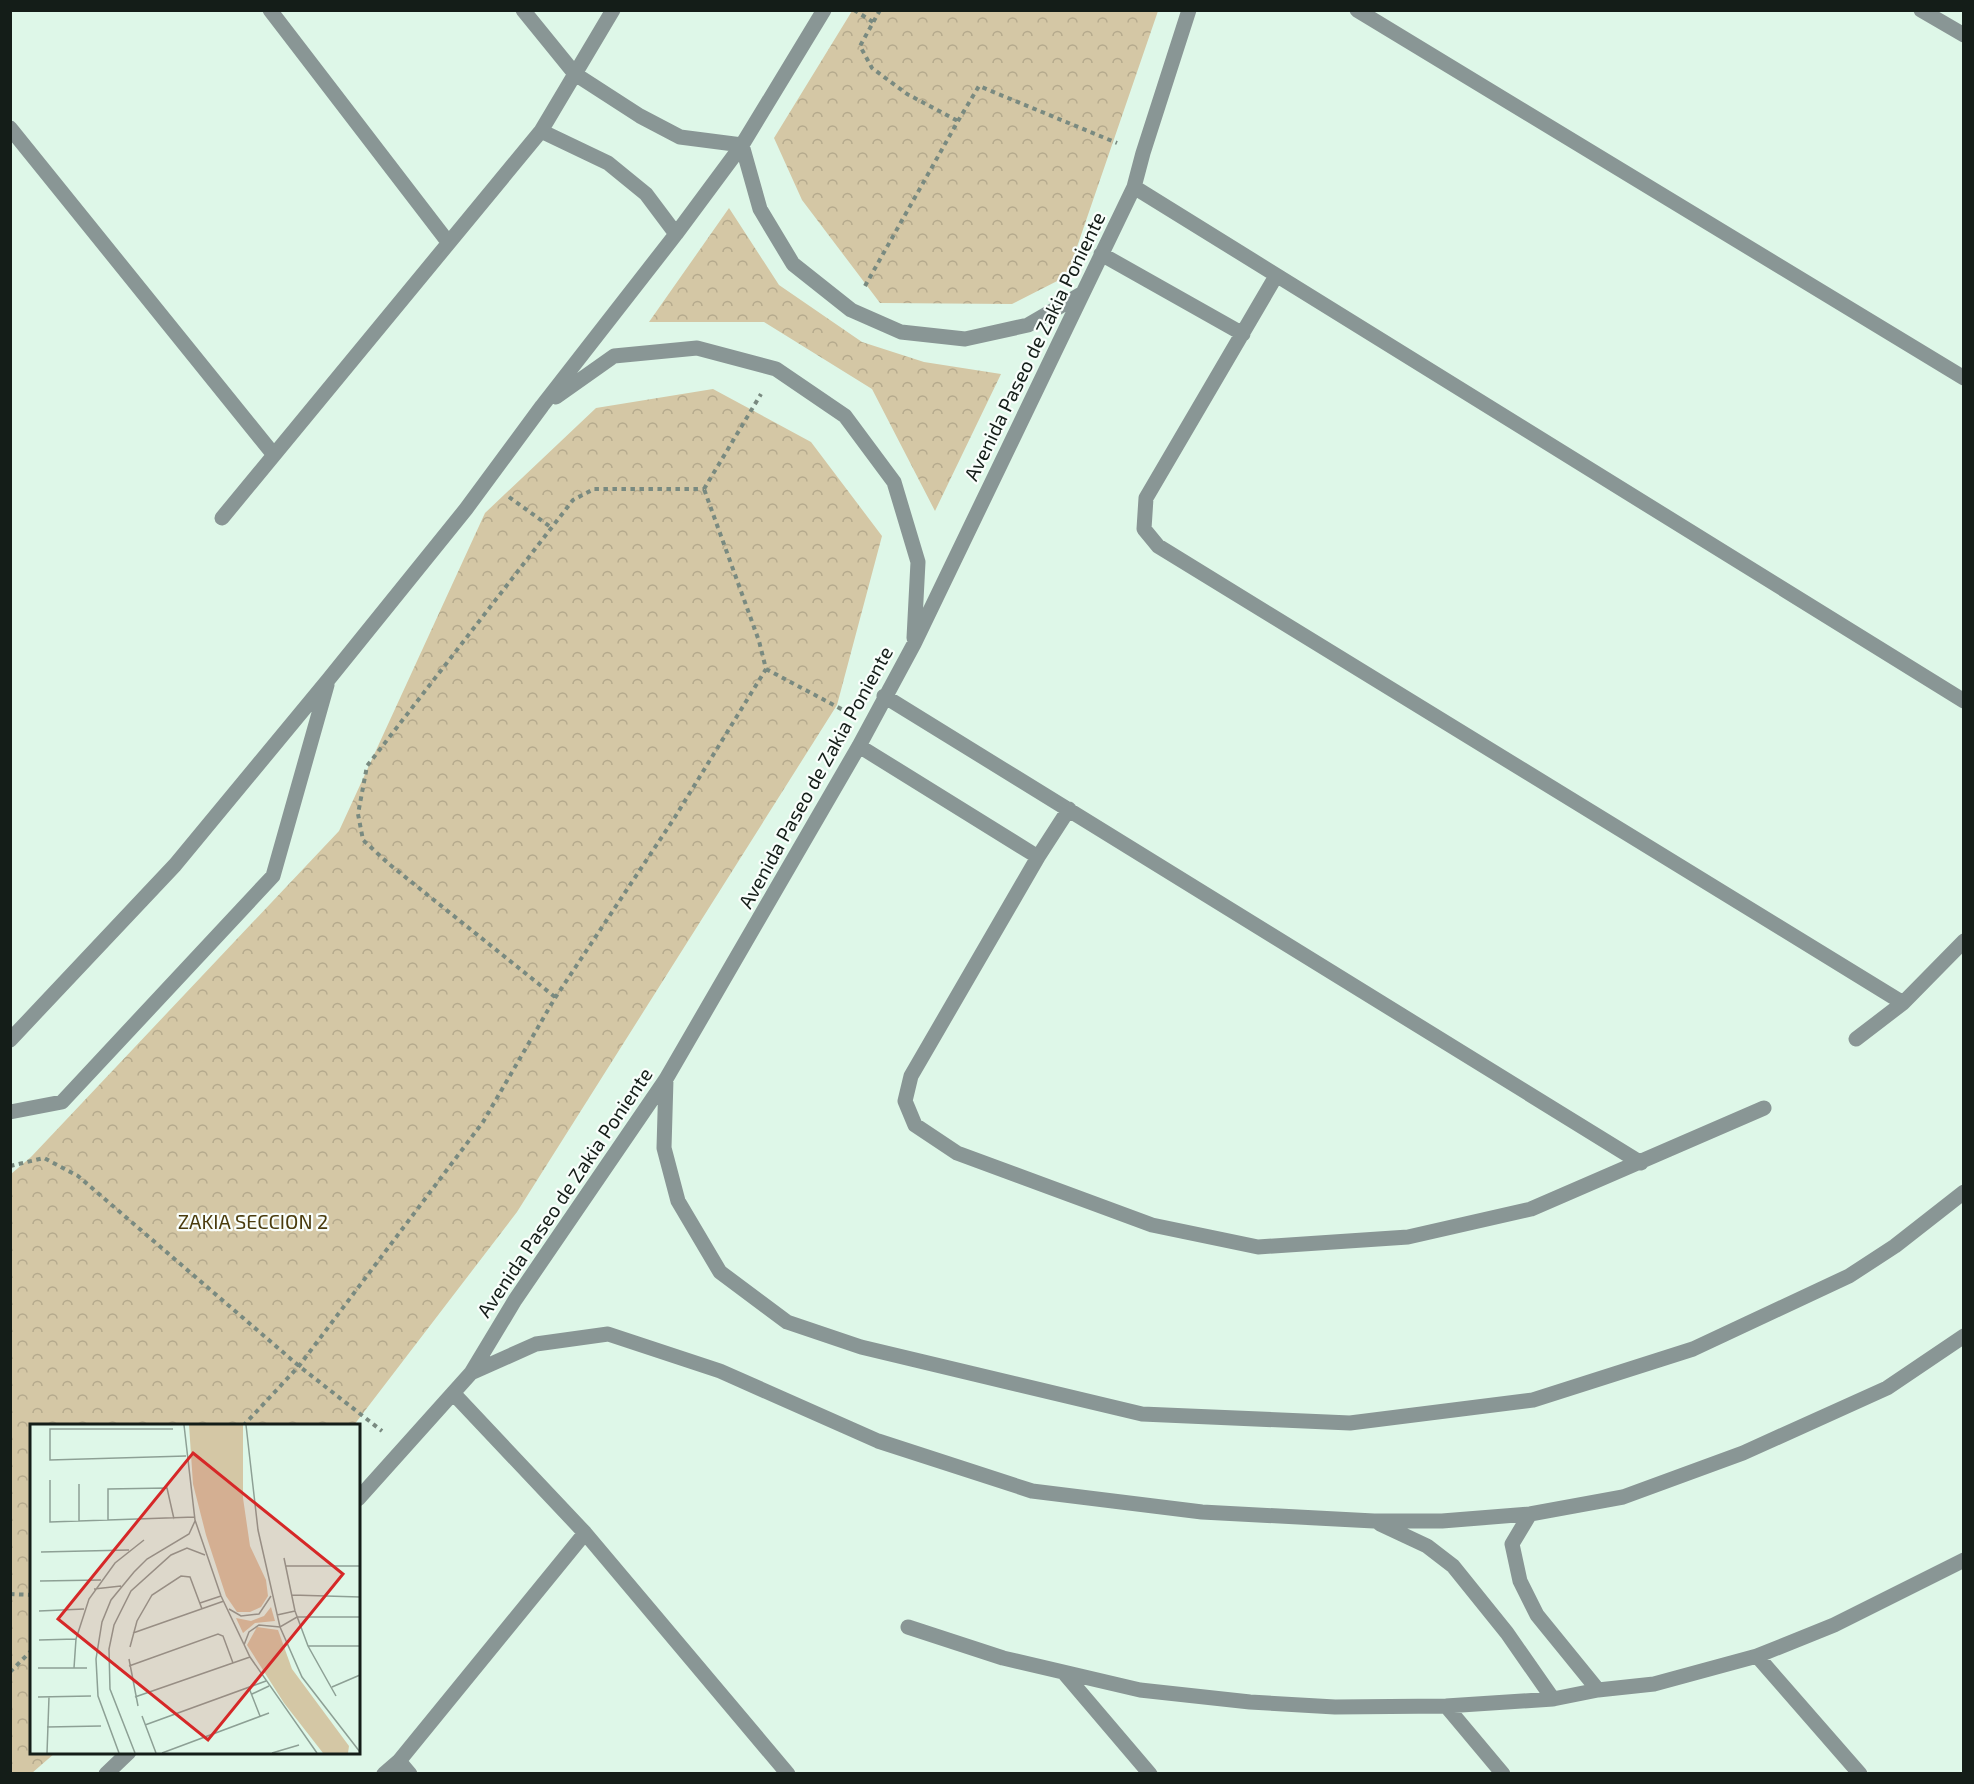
<svg xmlns="http://www.w3.org/2000/svg" width="1974" height="1784" font-family="'Exo 2',sans-serif">
<defs>
<pattern id="park-crowns" width="20" height="18" patternUnits="userSpaceOnUse" patternTransform="scale(1.5)"><rect width="20" height="18" fill="#d4c7a5"/><path d="M2 6a3 3 0 1 1 6 0M12 15a3 3 0 1 1 6 0" fill="none" stroke="#b5aa8d"/></pattern>
</defs>
<rect width="100%" height="100%" fill="#def7e8"/>
<path fill="url(#park-crowns)" d="M852,11H1158L1067,276L1012,304L880,303L802,200L774,138Z
M729,208L779,285L862,342L924,362L1001,374L935,511L872,389L764,322H649Z
M713,389L811,442L882,536L837,705L517,1212L354,1425L32,1426V1752L55,1753L32,1773H11V1174L31,1157L339,831L485,513L596,408Z"/>
<g fill="none" stroke-linecap="round" stroke-linejoin="round">
<path stroke="#798a80" stroke-width="4" stroke-dasharray="4.5 4.5" stroke-linecap="butt" d="M854,10L873,22
M880,10L860,46L872,68L907,94L958,121
M865,286L958,121L979,86L1117,143
M704,489L761,394
M509,497L552,528
M766,669L845,711
M555,997L389,864L363,840L358,814L367,766L573,500L594,489H704
M10,1166L44,1158L78,1176L299,1366L382,1431
M243,1426L299,1366L483,1122L555,998L675,817L766,669L759,641L704,489
M10,1594L32,1595
M10,1672L32,1650"/>
<path stroke="#899695" stroke-width="15" d="M270,10L448,242
M523,10L575,74L640,116L680,137L742,145L760,209L793,264L851,310L901,332L965,339L1028,325L1083,293
M1357,10L1964,378
M1921,10L1964,35
M10,128L274,455
M541,131L608,163L646,194L676,234
M1134,187L1964,701
M1101,254L1243,334
M1276,276L1146,498L1144,529L1158,546L1903,1003
M556,397L614,356L697,348L776,369L845,416L894,482L918,562L914,638
M222,518L541,131L613,10
M884,696L1641,1163
M859,746L1038,857
M1069,809L1038,857L911,1076L905,1101L915,1125L957,1153L1152,1225L1258,1247L1408,1237L1531,1209L1764,1108
M1856,1039L1903,1003L1964,941
M10,1040L175,865L328,680L466,509L542,406L676,234L742,145L824,10
M666,1079L664,1148L678,1201L720,1272L787,1322L861,1347L1142,1414L1350,1423L1533,1400L1693,1349L1849,1276L1895,1246L1964,1192
M10,1112L62,1102L273,876L327,685
M471,1373L536,1344L608,1334L720,1371L878,1441L1032,1491L1202,1512L1374,1521H1442L1530,1514L1623,1497L1743,1453L1887,1388L1964,1336
M453,1393L585,1533L788,1774
M358,1499L471,1373L515,1300L666,1079L859,746L914,644L1134,187L1143,153L1189,10
M1530,1514L1512,1544L1520,1581L1537,1615L1598,1690
M1380,1524L1427,1546L1453,1566L1507,1633L1553,1699
M908,1627L1003,1658L1140,1690L1250,1702L1335,1707L1446,1706L1553,1699L1598,1690L1654,1684L1757,1656L1834,1625L1964,1560
M1757,1656L1860,1774
M1064,1673L1150,1774
M1446,1706L1503,1774
M106,1774L129,1752
M384,1774L399,1761
M410,1774L399,1761L585,1533"/>
</g>
<g text-anchor="middle" dominant-baseline="central" stroke-width="4.5" stroke-linejoin="round" paint-order="stroke">
<g font-size="20" fill="#141d18" stroke="#f9fefb">
<text transform="translate(1034 346) rotate(-64)">Avenida Paseo de Zakia Poniente</text>
<text transform="translate(815 777) rotate(-61)">Avenida Paseo de Zakia Poniente</text>
<text transform="translate(564 1192) rotate(-56)">Avenida Paseo de Zakia Poniente</text>
</g>
<g font-size="20" fill="#4a3b0d" stroke="#f9fefb">
<text x="253" y="1221">ZAKIA SECCION 2</text>
</g>
</g>
<g transform="translate(30 1424)">
<rect width="330" height="330" fill="#def7e8"/>
<path d="M159,1H213V74L220,122L236,156L238,172L231,183L220,188H207L196,172L176,111L163,60ZM241,183L245,197L225,199L213,209L206,194L221,197L234,192ZM227,203L248,206L262,245L319,322L318,329H293L254,279L217,221Z" fill="#d4c7a5"/>
<path fill="none" stroke="#8da095" stroke-width="1.5" d="M154,1L165,96L191,172L220,233L287,329M216,1L228,106L250,203L272,253L330,328M143,5H20V36L156,32M20,56V98L165,93M49,60V97M78,96V65L137,64L144,95M11,128L99,126M254,134L265,187L278,222L306,272M256,142H330M10,157L71,156M64,165L91,162M262,171L330,173M170,179L191,172M199,185L211,192L229,190L241,172M9,187L54,185M247,191L265,187M103,209L194,177M9,216L46,215M214,221L219,208L229,201L250,203L267,193H330M278,222H330M100,223L107,197L122,171L151,152L160,153L172,185M99,235L108,282M99,242L188,210L193,212L203,239M8,244H57M44,244L46,215L59,175L85,139L114,116M302,263L330,251M219,264L230,292M222,270L239,262M8,273L61,272M105,273L220,233M112,292L126,329M115,301L236,257M17,303L71,302M17,329L19,273M89,329L68,272L66,235L72,198L81,176L104,148L117,135L159,110L165,97M105,329L80,265L79,225L84,201L101,167L141,131L157,124L175,131M132,329L239,289M242,329L269,321"/>
<path fill="#d62828" fill-opacity="0.15" stroke="#d62828" stroke-width="3" d="M163,29L313,150L178,316L28,195Z"/>
<rect width="330" height="330" fill="none" stroke="#141d18" stroke-width="3"/>
</g>
<rect width="1974" height="1784" fill="none" stroke="#141d18" stroke-width="24"/>
</svg>
